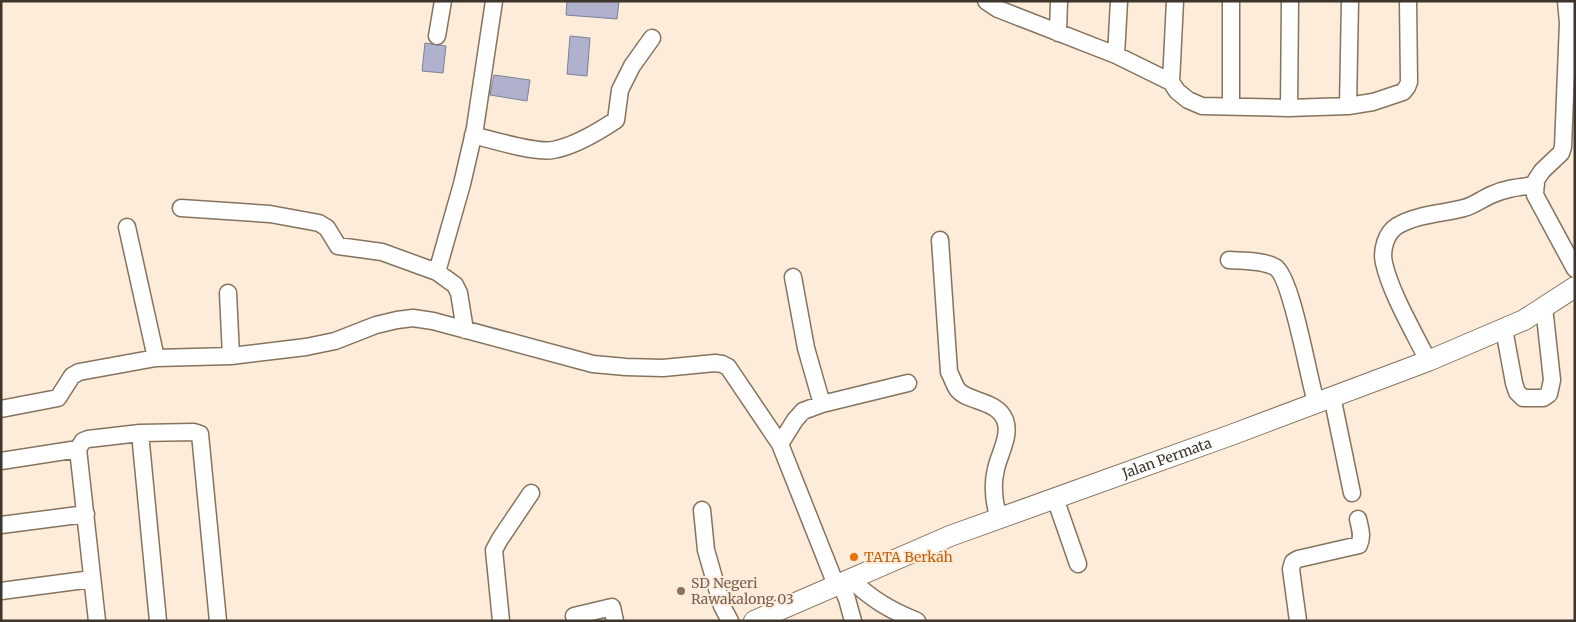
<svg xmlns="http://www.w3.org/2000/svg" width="1576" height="622" font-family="Merriweather,serif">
<rect width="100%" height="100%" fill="#fcecd9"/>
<path fill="#b0b2cd" stroke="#7e8099" d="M567,1H619L617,19L566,15Z
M570,36L590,38L587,76L567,74Z
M425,43L446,46L443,73L422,71Z
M494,75L530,80L527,101L490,95Z"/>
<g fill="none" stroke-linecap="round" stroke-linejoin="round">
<defs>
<path id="minor" d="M986,1L998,9L1116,55L1171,82L1177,91L1188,100L1202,106L1289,108L1348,106L1373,102L1403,92L1407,87L1409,82L1408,1
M1231,1V107
M1566,1L1568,23L1563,147L1561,153L1542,171L1536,180L1535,195L1575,269
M1058,33L1059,1
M437,36L443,1
M1116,55L1119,1
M1171,82L1175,1
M1348,106L1350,1
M1289,108L1290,1
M473,135C492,140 535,153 553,150C575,146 598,132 616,120L620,90L632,66L652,38
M181,208L270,214L319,223L327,228L338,246L382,252L437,272
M127,227L156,358
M940,240L949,372C952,377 954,385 958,390C968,402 997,400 1005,420C1011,436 999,454 996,469C992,485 994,503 999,519
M1229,260C1243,261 1262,260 1275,267C1292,277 1308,377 1316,402
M793,277L806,348L822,404
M228,293L231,356
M1504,329L1514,383L1517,392L1523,398H1543L1549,394L1552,380L1544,307
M465,330L459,293L455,285L437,272L462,184L475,128L494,1
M1428,361C1414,332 1391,294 1384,263C1381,250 1386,233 1397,226C1417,214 1442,214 1464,208C1473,206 1482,199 1491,195C1506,188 1520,187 1536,185
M1332,396L1352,493
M1,409L58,398L72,376L79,372L156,358L231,356L306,347L335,341L376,325L397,320L413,318L433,321L593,364L626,367L663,368L715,363L722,364L728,367L780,444L836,585
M140,433L158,621
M780,444L795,420L803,411L822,404L908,383
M78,449L97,621
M1,461L78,449L83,441L88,439L140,433L194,432L200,434L218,621
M1055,498L1078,564
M702,510L706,550L722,606L730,621
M1,525L86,514
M850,579C872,599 889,610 917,621
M840,583L847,599L853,621
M1,591L92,579
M574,616L612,607L615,621
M501,621L494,550L500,539L531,493
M1298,621L1291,569L1293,562L1298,559L1359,545C1363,536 1360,528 1358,519"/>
<g id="major">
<path id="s1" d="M754,621L950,536L1231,435L1428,361L1524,320L1575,287"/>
</g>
</defs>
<use href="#minor" stroke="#85735e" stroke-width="19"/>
<use href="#major" stroke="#85735e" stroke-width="22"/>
<use href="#minor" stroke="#fff" stroke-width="16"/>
<use href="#major" stroke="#fff" stroke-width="20"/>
</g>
<circle fill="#e8710a" stroke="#fcecd9" stroke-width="2" cx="854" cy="557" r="5"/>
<circle fill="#8d6e63" stroke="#fcecd9" stroke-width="2" cx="681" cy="591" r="5"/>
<g text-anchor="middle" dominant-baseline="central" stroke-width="4" stroke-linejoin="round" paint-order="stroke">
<g font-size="14" fill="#3d352c" stroke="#fcecd9">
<text stroke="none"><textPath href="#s1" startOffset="444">Jalan Permata</textPath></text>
</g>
<g font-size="14" fill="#c56008" stroke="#fcecd9" text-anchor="start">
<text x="864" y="557">TATA Berkah</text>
</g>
<g font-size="14" fill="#785e54" stroke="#fcecd9" text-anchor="start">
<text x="691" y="583">SD Negeri<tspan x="691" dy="16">Rawakalong 03</tspan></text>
</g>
</g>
<rect width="1576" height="622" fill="none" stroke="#3d352c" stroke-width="5"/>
</svg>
